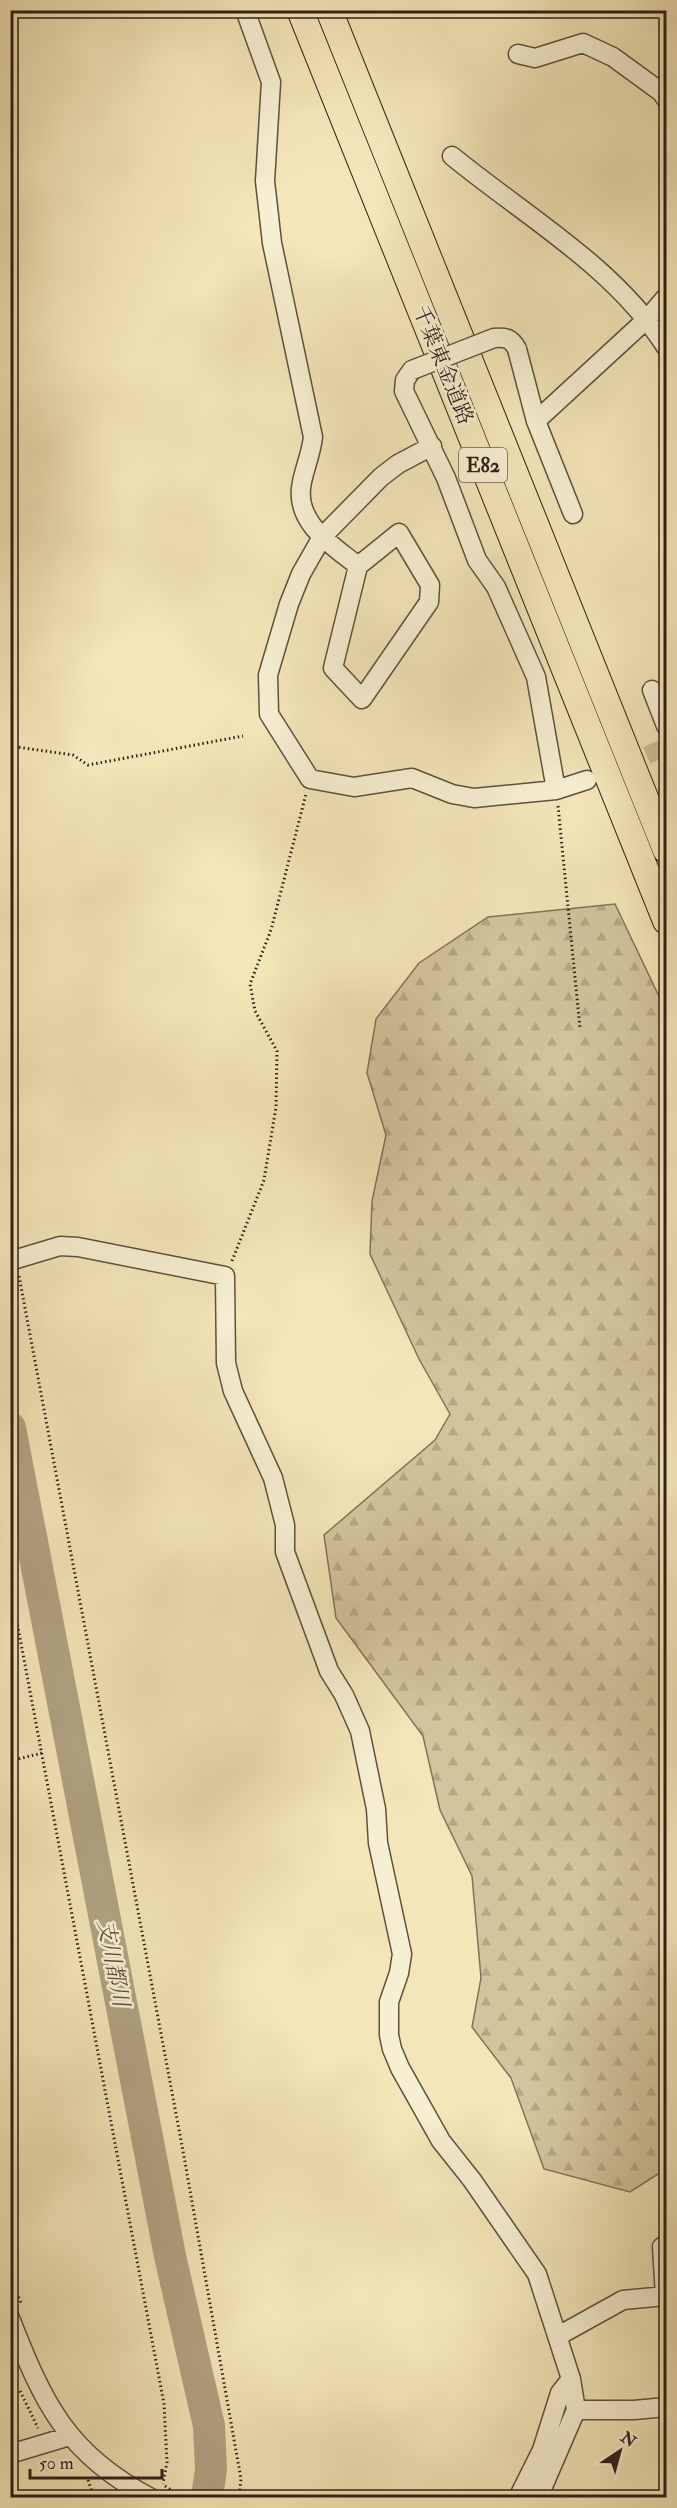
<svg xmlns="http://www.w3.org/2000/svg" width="677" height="2508" font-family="'IM FELL Double Pica','Noto Serif JP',serif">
<defs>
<pattern id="forest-firs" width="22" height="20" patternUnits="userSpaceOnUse" patternTransform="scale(1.5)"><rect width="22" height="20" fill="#d2c49d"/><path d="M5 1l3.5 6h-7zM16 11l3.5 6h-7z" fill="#b5a886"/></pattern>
</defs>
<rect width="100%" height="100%" fill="#f3e6b9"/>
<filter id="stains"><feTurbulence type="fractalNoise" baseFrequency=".00333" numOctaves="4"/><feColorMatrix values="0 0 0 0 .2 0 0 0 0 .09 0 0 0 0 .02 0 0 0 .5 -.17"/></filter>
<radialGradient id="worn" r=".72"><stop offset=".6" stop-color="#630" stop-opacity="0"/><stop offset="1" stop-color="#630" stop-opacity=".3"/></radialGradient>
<path fill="url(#forest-firs)" stroke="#80725a" stroke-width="1.5" d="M615,904L666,1011V2169L630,2192L544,2169L511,2078L472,2027L481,1978L472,1876L440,1810L423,1736L336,1618L324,1535L435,1440L450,1414L419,1359L370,1254L372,1201L386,1135L367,1073L376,1019L419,963L488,917Z"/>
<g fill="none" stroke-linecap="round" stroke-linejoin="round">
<path stroke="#b0a282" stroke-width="32" d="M10,1428L170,2256L209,2426L211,2469L207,2498"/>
<path stroke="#ccbe98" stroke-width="18" stroke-dasharray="18 9" stroke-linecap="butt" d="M622,766L666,747"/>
<defs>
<path id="minor" d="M245,10L271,82L265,181L272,243L313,437C311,454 305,467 302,482C293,522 332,545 358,566
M518,54L535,58L583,43L613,57L661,92L666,99
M452,156C525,216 614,266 666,347
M517,349L536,421L648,318L666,297
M412,370L405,380L404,391L446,478L477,560L496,587L536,677L556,790
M536,421L573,514
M432,446L398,464L381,477L322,537L301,574L289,604L268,675L269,714L310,779L354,787L412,778L452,794L474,798L556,790L587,780
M399,533L430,585L429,602L362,699L333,668L358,566Z
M652,690L666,726
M10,1261L60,1246L78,1247L225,1276L226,1363L233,1391L273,1478L285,1525V1552L329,1671L344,1695L360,1731L376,1809L378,1843L402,1954L399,1973L389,2002V2035L392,2049L400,2068L441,2141L472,2180L537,2274L571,2379L576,2410L538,2498
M10,2318C43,2402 66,2454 151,2498
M558,2336L623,2300L665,2296L662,2247L666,2244
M576,2410H634L666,2407
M10,2454L70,2436
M518,2498L542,2450L560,2393L571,2379"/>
<path id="highway" d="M300,10L666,921
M329,10L666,850"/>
</defs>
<use href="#minor" stroke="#5f513f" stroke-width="21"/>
<use href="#highway" stroke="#2e1f16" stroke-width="28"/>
<path stroke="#2e1f16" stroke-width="3" stroke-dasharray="1.5 3" stroke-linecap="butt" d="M10,746L73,755L88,765L243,736
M558,806L580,1028
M232,1261L264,1180L276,1107L277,1051L255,1011L250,984L271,930L306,794
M19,1276L183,2151L241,2479L239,2498
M10,1585L164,2404L167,2462L163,2484
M10,1761L42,1753
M10,2276L22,2305
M20,2391L38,2428
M88,2480L94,2498
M165,2486L184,2498"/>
<use href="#minor" stroke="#f7efd2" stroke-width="18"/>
<use href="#highway" stroke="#f3e6b9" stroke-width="26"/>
<defs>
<path id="minor-bridge" d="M412,370L494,338C506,337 511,338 517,349"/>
</defs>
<use href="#minor-bridge" stroke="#5f513f" stroke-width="21" stroke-linecap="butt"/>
<use href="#minor-bridge" stroke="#f7efd2" stroke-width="18"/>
</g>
<g text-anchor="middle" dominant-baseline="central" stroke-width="5" stroke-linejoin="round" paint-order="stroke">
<rect fill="#f7efd2" stroke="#6a5d4e" stroke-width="1.5" x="459" y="448" width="48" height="34" rx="4.5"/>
<g font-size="20" font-weight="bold" fill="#2e1f16">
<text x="483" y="465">E82</text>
</g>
<g font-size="21" fill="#2e1f16" stroke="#f7efd2">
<text transform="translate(443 365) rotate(68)">千葉東金道路</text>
</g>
<g font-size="22" font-style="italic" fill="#5c4d3c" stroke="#f7efd2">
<text transform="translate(113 1963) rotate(79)">支川都川</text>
</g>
</g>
<rect width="677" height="2508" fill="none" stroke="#f3e6b9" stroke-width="36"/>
<rect x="12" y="12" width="653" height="2484" fill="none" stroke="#2e1f16" stroke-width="3"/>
<rect x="18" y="18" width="641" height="2472" fill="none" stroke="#2e1f16" stroke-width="1.5"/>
<g transform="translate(620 2451) rotate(36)" stroke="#f7efd2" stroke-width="4.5" paint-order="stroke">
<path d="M0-4.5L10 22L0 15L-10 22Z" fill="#2e1f16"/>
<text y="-9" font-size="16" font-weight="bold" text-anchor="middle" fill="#2e1f16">N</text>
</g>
<path d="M30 2469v9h132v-9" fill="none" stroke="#2e1f16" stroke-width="3"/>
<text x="39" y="2469" font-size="18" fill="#2e1f16" stroke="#f7efd2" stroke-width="4.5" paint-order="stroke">50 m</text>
<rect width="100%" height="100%" filter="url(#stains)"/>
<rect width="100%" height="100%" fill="url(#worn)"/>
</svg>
